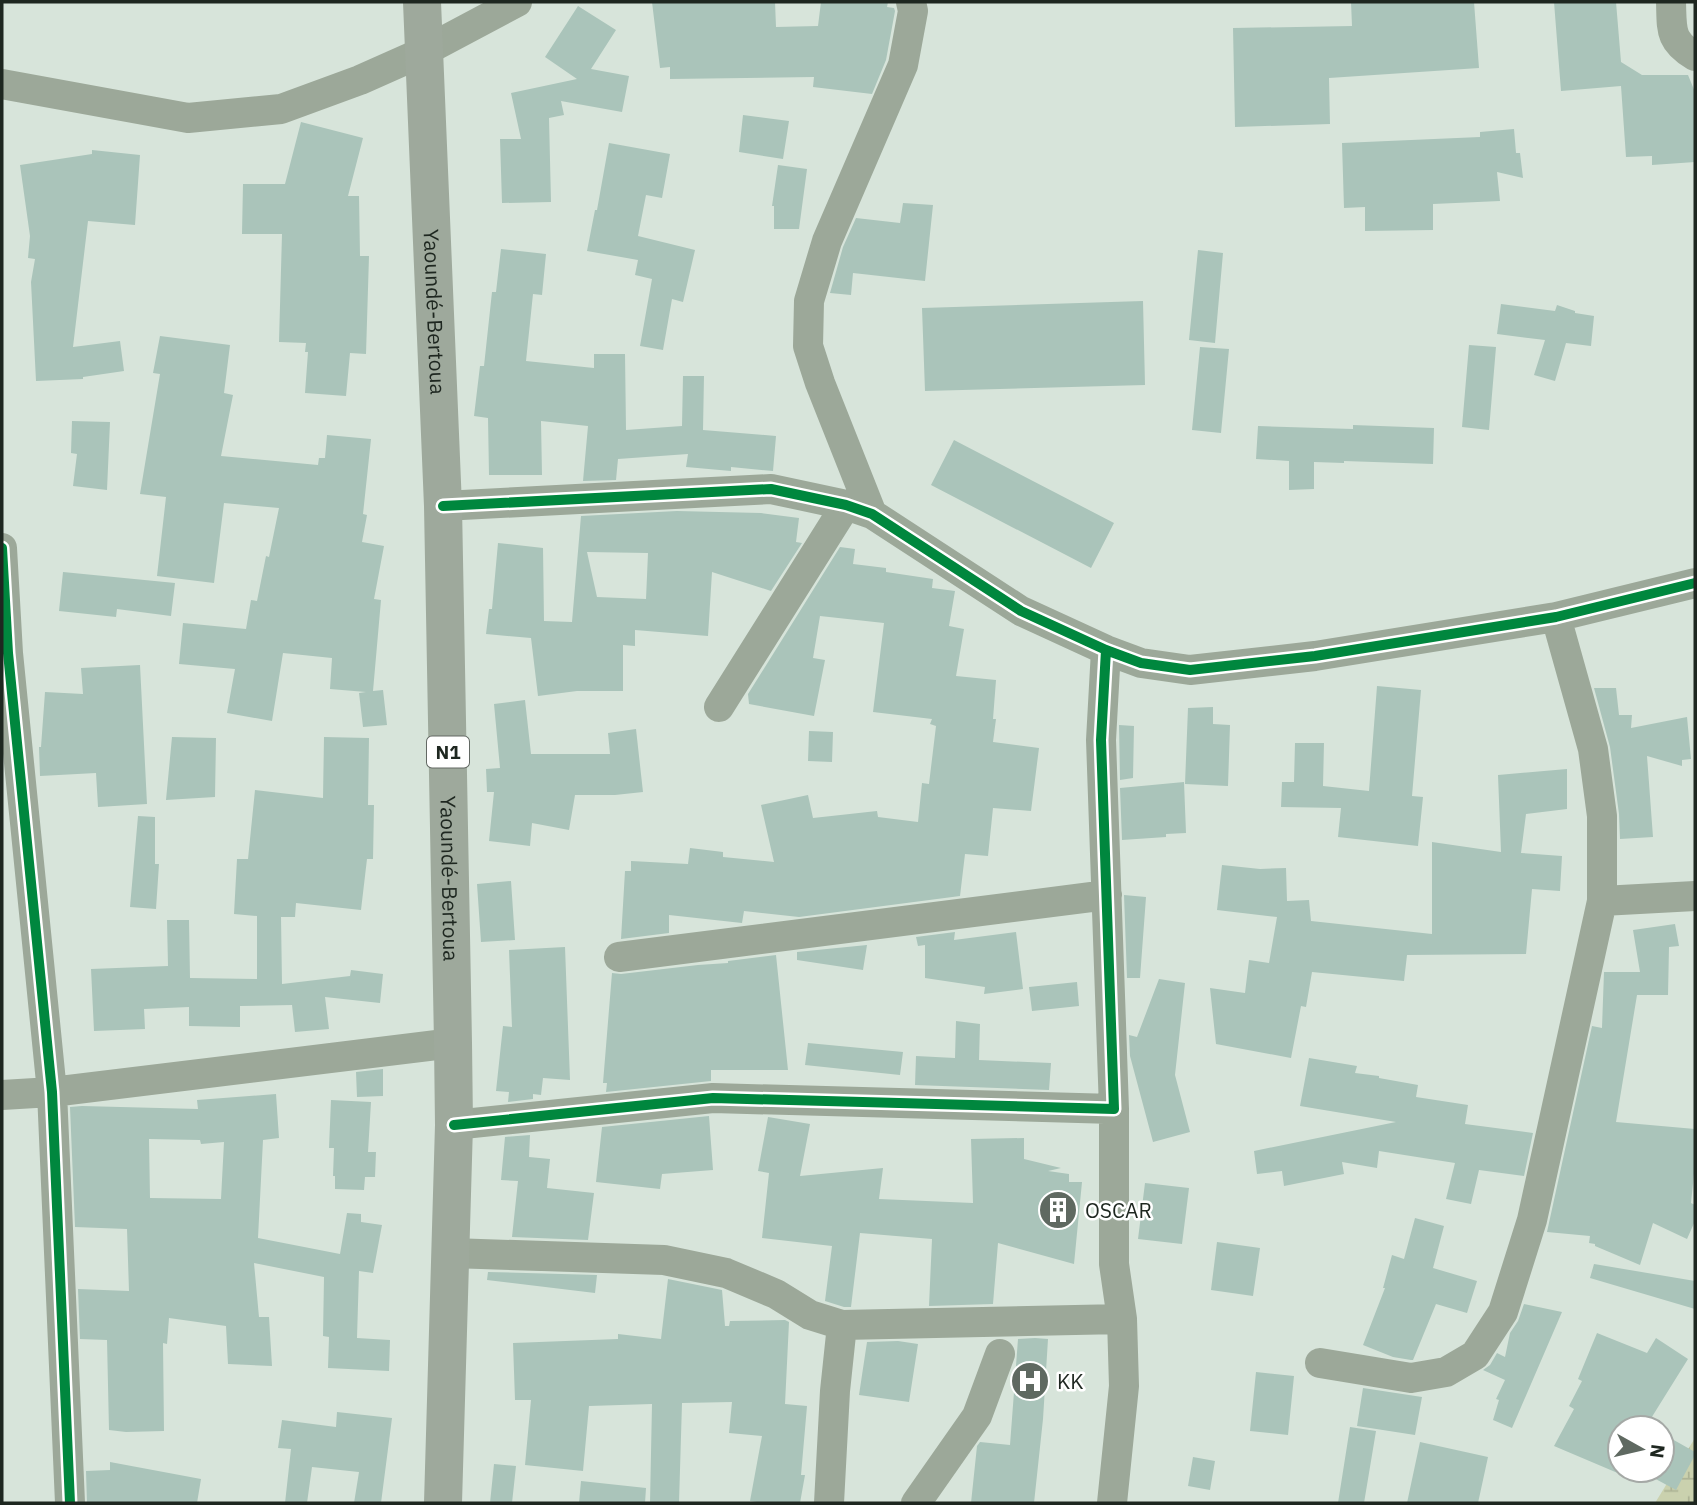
<svg xmlns="http://www.w3.org/2000/svg" width="1697" height="1505" font-family="'IBM Plex Sans',sans-serif">
<defs>
<pattern id="wetland-marsh" width="20" height="14" patternUnits="userSpaceOnUse" patternTransform="scale(1.75)"><rect width="20" height="14" fill="#cad1ae"/><path d="M1 5h8M5 5V1M11 12h8M15 12V8" fill="none" stroke="#adb395"/></pattern>
</defs>
<rect width="100%" height="100%" fill="#d7e4da"/>
<path fill="url(#wetland-marsh)" d="M1695,1438V1503H1655Z"/>
<path fill="#aac4ba" fill-rule="evenodd" d="M652,2H775L776,27L818,26L821,2H888L887,7L894,8L895,11L886,60L872,94L813,87L814,77L670,79V67L660,68Z
M1351,2H1474L1479,68L1329,78L1330,124L1235,127L1233,28L1352,26Z
M1554,2H1616L1621,62L1642,75H1688L1695,92V162L1652,165V156L1626,157L1621,86L1561,91Z
M578,6L616,30L591,69L629,76L622,112L561,101L564,115L549,118L551,202L502,203L500,139H521L511,93L577,79L545,57Z
M743,115L789,121L783,159L739,152Z
M301,122L363,138L348,196H359L360,256H369L366,354L350,353L346,396L305,393L308,352H305L306,343L279,342L282,234H242L243,184H285Z
M1514,129L1516,153H1520L1523,178L1497,172L1500,201L1433,204V230L1365,231V207L1344,208L1342,143L1480,137V132Z
M609,143L670,154L662,198L646,195L638,236L695,250L683,302L672,299L663,350L640,346L652,279L635,275L638,260L587,251L595,210H597Z
M92,150L140,155L135,225L88,221L73,347L120,341L124,371L83,377V379L36,381L31,282L35,259L28,258L30,236L20,165L92,154Z
M778,165L807,169L799,229H774V206H772Z
M903,203L933,205L925,281L853,273L851,295L830,293L843,247L856,218L900,223Z
M501,249L546,254L542,295L533,294L526,361L594,368V354H625L626,430L682,426L683,376H704L703,430L776,436L773,471L731,467V471L686,467L688,454L618,459L616,480L583,481L588,426L541,421L542,475H489L488,418L474,416L480,366H484L492,292H496Z
M1198,250L1223,253L1215,343L1189,340Z
M1143,301L1145,385L925,391L922,308Z
M1501,304L1555,311L1557,305L1575,311V313L1594,316L1591,346L1566,343L1555,381L1534,375L1545,340L1497,334Z
M160,336L230,345L224,393L233,395L221,456L318,465L319,458H325L327,435L371,439L363,514L367,515L362,542L384,546L374,599L381,600L373,691L383,690L387,725L363,727L359,693L366,692L330,689L332,658L283,653L272,721L227,713L235,669L179,664L183,623L246,629L251,600L257,601L266,556L269,557L279,508L224,503L214,583L157,576L166,497L140,494L160,374L153,373Z
M1469,345L1496,347L1489,430L1462,427Z
M1200,347L1229,349L1221,433L1192,430Z
M72,421L110,422L107,490L73,486L77,454L71,453Z
M1353,425L1434,428L1433,464L1344,461V463L1314,462V489L1289,490V461L1256,459L1258,426L1353,429Z
M954,440L1114,523L1091,568L931,485Z
M677,511L761,513L799,518L796,542L802,543L771,591L712,572L708,636L635,630V646L623,645V691H577L538,696L531,638L486,634L489,609H492L498,543L543,548L544,621L572,622L581,516ZM587,552L648,553L646,599L597,597Z
M840,547L855,549L853,564L886,568V572L933,579L932,588L955,591L949,626L964,629L956,676L996,680L993,719H996L993,742L1039,748L1031,811L993,808L988,856L965,854L960,896L799,917L744,911L742,923L669,915V933L621,939L625,871H631V861L688,864L690,848L723,852V857L774,862L761,805L808,795L813,818L877,811L878,817L918,822L922,783L929,784L936,726L930,724L932,719L873,712L884,623L820,616L813,658L825,660L814,716L749,704L748,694Z
M63,572L175,583L171,616L117,609L116,617L59,611Z
M140,665L147,804L98,807L96,773L40,776L39,747H41L45,692L83,694L81,668Z
M1377,686L1421,690L1412,796L1423,797L1418,846L1338,837L1341,808L1281,807L1282,782H1294L1295,743H1324L1323,786L1369,791Z
M1594,688H1616L1619,715H1632L1631,728L1687,717L1691,759L1682,760V766L1647,756L1653,837L1620,839L1619,814L1610,747Z
M525,700L531,754H610L608,733L636,729L643,792L615,795H575L569,830L532,823L530,846L489,841L494,792H487L486,769L500,768L494,704Z
M1213,707V724L1230,725L1228,786L1185,784L1188,708Z
M1119,725L1134,726L1133,778L1120,780Z
M809,731L833,732L832,762L808,761Z
M172,737L216,738L215,797L166,800Z
M324,737L369,738L368,805H374L373,859H367L361,910L296,903L295,917H281L282,984L350,976L351,970L383,974L380,1003L325,997L329,1029L295,1032L292,1005L240,1006V1027L189,1026V1007L144,1009L145,1029L94,1031L91,969L168,966L167,920H189L190,978L257,979V916L234,914L237,859H248L255,790L323,798Z
M1567,769V809L1526,814L1521,853L1562,856L1560,891L1532,889L1526,954L1407,955L1404,981L1312,972L1306,1007L1301,1006L1291,1058L1216,1044L1210,988L1245,993L1249,960L1269,963L1277,917L1217,910L1222,865L1260,869L1286,868L1287,901L1309,900L1311,921L1432,934V842L1501,852L1498,775Z
M1184,782L1186,833L1166,834V837L1122,840L1120,788Z
M138,816L155,817V864H159L156,909L130,907Z
M511,881L515,940L481,942L477,884Z
M1124,895L1146,897L1140,978H1127Z
M1675,924L1679,946L1669,947L1668,995H1637L1616,1122L1695,1129V1164L1691,1203L1695,1205V1221L1687,1239L1653,1223L1640,1265L1595,1246V1244L1589,1243L1590,1236L1547,1232L1592,1026L1602,1028L1604,972H1640L1633,930Z
M955,932L954,940L1016,932L1023,989L984,994L985,987L925,978V945L918,946L916,937Z
M867,945L863,970L797,960V952Z
M565,947L570,1080L543,1078L541,1095L533,1094V1099L508,1102L509,1092L496,1091L503,1026L512,1027L509,950Z
M776,955L788,1070H711V1081L606,1092L607,1083H603L612,973L621,974L698,965L728,963V961Z
M1159,979L1185,983L1175,1075L1190,1132L1153,1142L1130,1056L1129,1035L1137,1037Z
M1077,982L1079,1006L1032,1011L1029,987Z
M956,1021L980,1024L979,1060L1051,1063L1049,1090L915,1085L916,1056L955,1058Z
M808,1043L903,1052L900,1075L805,1065Z
M1309,1058L1357,1066L1355,1073L1379,1076V1078L1418,1085L1416,1097L1468,1105L1465,1124L1533,1133L1524,1176L1479,1170L1471,1204L1446,1199L1455,1163L1379,1151L1377,1168L1342,1162L1344,1174L1284,1186L1282,1171L1257,1174L1254,1151L1396,1122L1300,1106Z
M383,1069V1096L357,1097L356,1072Z
M276,1094L279,1138L263,1140L258,1238L340,1254L347,1213L361,1214V1222L382,1225L373,1273L359,1271L357,1338L390,1340L389,1371L328,1368L329,1337L323,1336L324,1277L254,1263L259,1317H269L272,1366L228,1364L226,1326L169,1318L167,1344L163,1343L164,1431L126,1432L109,1430L107,1340L80,1339L78,1289L129,1291L127,1229L75,1227L70,1107L82,1106L198,1109L197,1100ZM149,1139L200,1140L201,1144L224,1142L221,1199L150,1198Z
M331,1100L371,1102L368,1152H376L375,1177H365L364,1190L335,1189V1176H333L334,1148H329Z
M709,1116L713,1170L662,1174L660,1189L596,1182L602,1127Z
M768,1117L810,1124L800,1176L883,1168L879,1199L973,1203L971,1139L1024,1138V1159L1061,1168L1048,1171L1069,1174V1182H1082L1074,1264L998,1243L993,1304L929,1306L932,1239L860,1233L851,1307H844L825,1301L832,1246L762,1238L769,1173L758,1171Z
M530,1135L529,1157L550,1159L547,1188L594,1193L588,1240L512,1237L518,1181L501,1180L505,1137Z
M1145,1183L1189,1188L1182,1244L1138,1239Z
M1415,1218L1444,1226L1433,1268L1477,1281L1467,1313L1436,1304L1413,1360H1411L1393,1357L1363,1345L1385,1288H1383L1392,1255L1404,1259Z
M1217,1242L1260,1248L1253,1296L1211,1290Z
M1594,1264L1695,1281V1309L1590,1278Z
M488,1272L597,1275L595,1293L487,1280Z
M668,1279L722,1290L725,1326H729L730,1321L785,1320L789,1322L785,1404L807,1406L801,1475H805L800,1503H763L750,1501L762,1436L729,1433L732,1402L682,1403L679,1503H650L652,1404L589,1406L583,1471L525,1465L531,1400H515L513,1343L618,1339V1334L661,1339Z
M1524,1304L1562,1312L1512,1428L1493,1420L1499,1400L1496,1399L1505,1380L1483,1370L1490,1365L1497,1353L1505,1357L1510,1333L1518,1321Z
M1597,1333L1647,1353L1656,1338L1688,1359L1645,1428H1620V1474L1554,1446L1574,1409L1569,1406L1582,1381L1578,1379Z
M1035,1338L1048,1339L1043,1419L1034,1503H971L977,1446L980,1442L1010,1445L1018,1339Z
M898,1341L918,1344L909,1402L859,1395L867,1342Z
M1256,1372L1294,1376L1288,1435L1250,1431Z
M1363,1388L1422,1397L1415,1435L1357,1426Z
M337,1412L392,1418L381,1503H354L359,1472L312,1467L307,1503H285L291,1449L278,1448L282,1420L336,1427Z
M1350,1427L1376,1431L1364,1503H1338Z
M1672,1439L1695,1452V1455L1676,1490L1652,1477L1655,1470H1662V1458Z
M1420,1442L1488,1457L1478,1503H1407Z
M1193,1457L1215,1461L1210,1490L1188,1486Z
M110,1462L201,1479L197,1503H87L86,1471L110,1470Z
M494,1464L516,1466L512,1503H490Z
M581,1481L646,1488L645,1503H579Z"/>
<g fill="none" stroke-linecap="round" stroke-linejoin="round">
<path stroke="#9ca899" stroke-width="30" d="M1671,2C1672,29 1669,41 1695,56
M2,84L188,118L281,109L360,80L423,52L517,2
M443,506L771,489L846,505L872,514L1021,611L1106,650L1141,663L1190,670L1315,656L1556,617L1695,583
M872,514L820,383L808,346L809,301L827,241L903,65L913,11L911,2
M2,548L8,653L52,1092L70,1503
M719,707L846,505
M1602,901L1695,896
M619,957L1107,895
M2,1095L52,1092L453,1043
M454,1125L713,1098L1114,1109L1101,740L1106,650
M451,1253L664,1260L726,1273L776,1294L810,1315L842,1325L1122,1319
M1320,1363L1411,1378L1446,1372L1475,1355L1503,1312L1532,1220L1602,901V816L1593,749L1556,617
M829,1503L835,1391L842,1325
M916,1503L977,1416L1000,1354
M1112,1503L1124,1386L1122,1319L1114,1264V1109"/>
<path stroke="#9ea99c" stroke-width="38" id="s1" d="M422,2L443,506L453,1043L454,1125L443,1503"/>
<defs>
<path id="cycleway" d="M443,506L771,489L846,505L872,514L1021,611L1106,650L1141,663L1190,670L1315,656L1556,617L1695,583
M2,548L8,653L52,1092L70,1503
M454,1125L713,1098L1114,1109L1101,740L1106,650"/>
</defs>
<use href="#cycleway" stroke="#fff" stroke-width="15"/>
<use href="#cycleway" stroke="#00873e" stroke-width="10"/>
</g>
<defs>
<symbol id="building-disc" viewBox="-11 -11 22 22"><circle r="9.5" fill="#5f6961" stroke="#fff"/><path d="M-4-6H4V6H1V3H-1V6H-4ZM-2.5-4.3h1.7v1.8h-1.7ZM.8-4.3h1.7v1.8H.8ZM-2.5-1h1.7V.8h-1.7ZM.8-1h1.7V.8H.8Z" fill="#fff"/></symbol>
<symbol id="hospital-disc" viewBox="-11 -11 22 22"><circle r="9.5" fill="#5f6961" stroke="#fff"/><path d="M-5-5h3v3.5h4V-5h3V5h-3V1.5h-4V5h-3Z" fill="#fff"/></symbol>
</defs>
<g fill-rule="evenodd">
<use href="#building-disc" x="1036" y="1188" width="44" height="44"/>
<use href="#hospital-disc" x="1008" y="1359" width="44" height="44"/>
</g>
<g text-anchor="middle" dominant-baseline="central" stroke-width="5" stroke-linejoin="round" paint-order="stroke">
<rect fill="#fff" stroke="#626863" stroke-width="2" x="427" y="736.5" width="42" height="31" rx="5"/>
<g font-size="19" font-weight="bold" fill="#1e2720">
<text x="448" y="752">N1</text>
</g>
<g font-size="21" fill="#1e2720" stroke="#fff">
<text stroke="none"><textPath href="#s1" startOffset="310">Yaoundé-Bertoua</textPath></text>
<text stroke="none"><textPath href="#s1" startOffset="877">Yaoundé-Bertoua</textPath></text>
</g>
<g font-size="21" fill="#1e2720" stroke="#fff" text-anchor="start">
<text x="1085" y="1210">OSCAR</text>
<text x="1057" y="1381">KK</text>
</g>
</g>
<rect width="1697" height="1505" fill="none" stroke="#1e2720" stroke-width="7"/>
<g transform="translate(1641 1449) rotate(98)"><circle r="33" fill="#ffffff" stroke="#a5a9a6" stroke-width="2"/>
<path d="M0-5L12 26L0 18L-12 26Z" fill="#5f6961"/>
<text y="-10" font-size="19" font-weight="bold" text-anchor="middle" fill="#1e2720">N</text>
</g>
</svg>
